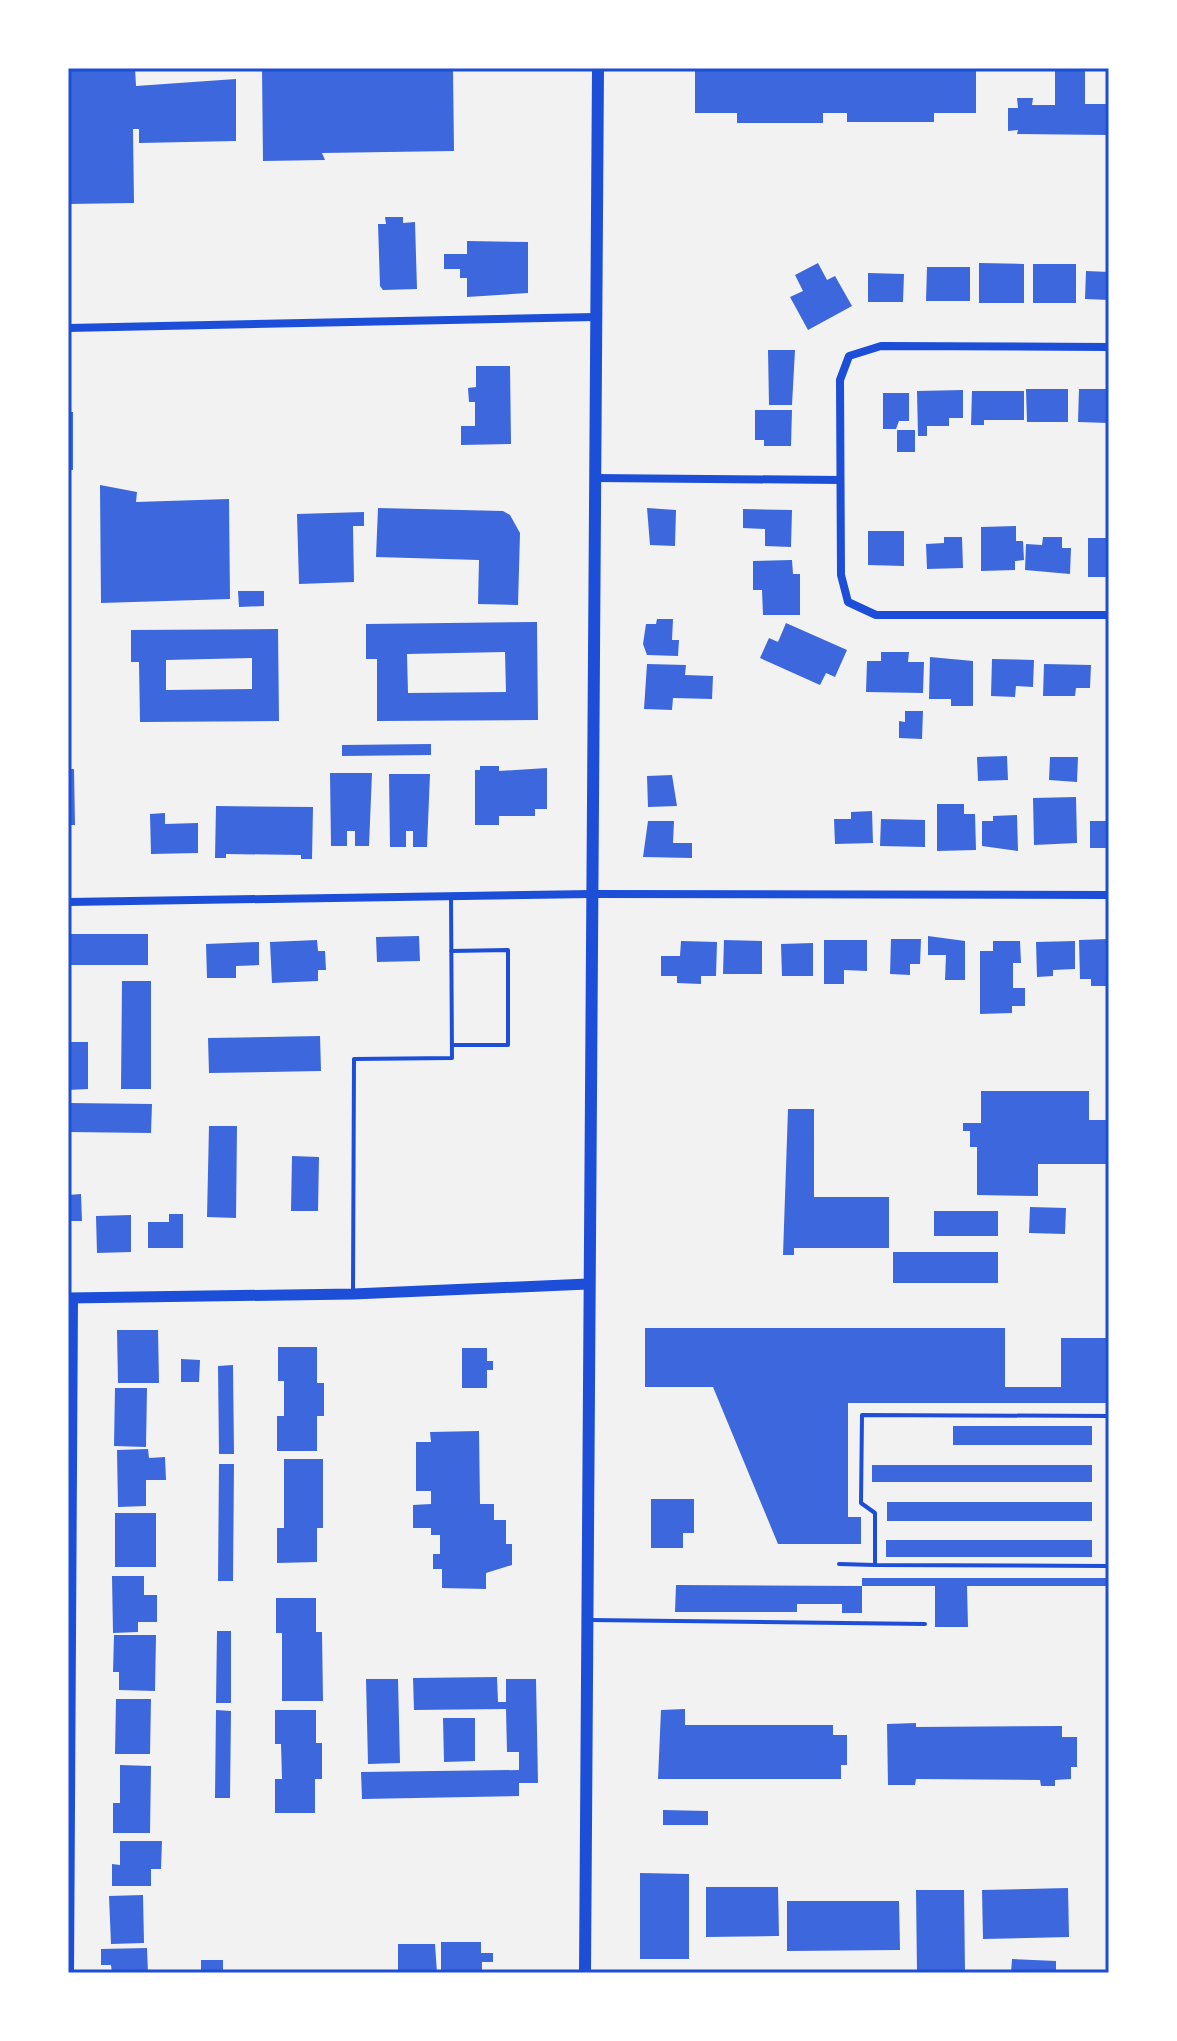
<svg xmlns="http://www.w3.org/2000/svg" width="1177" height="2041" font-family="'Archivo Narrow',sans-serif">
<rect width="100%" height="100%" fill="#f2f2f2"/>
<path fill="#3d67dc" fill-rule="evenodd" d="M68,68H135L136,86L236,79V141L139,143V129H133L134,203L68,204Z
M262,68H453L454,151L322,153L325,160L263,161Z
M695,68H976V113H934V122H847V113H823V123H737V113H695Z
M1055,68H1085V104H1109V135L1017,134L1018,130L1008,131V108H1018L1017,98H1033L1032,105H1055Z
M385,217H403V223L415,222L417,289L383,290L380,286L378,224H386Z
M467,241L528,242V293L467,297V278H460V269H444V254H467Z
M818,263L827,280L835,276L852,306L808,330L790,297L803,291L795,275Z
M979,263L1024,264V303H979Z
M1033,264H1076V303H1033Z
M927,267H970V301H926Z
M1086,271L1109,272V300L1085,299Z
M868,273L904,274L903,302H868Z
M768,350H795L792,405H769Z
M476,366H510L511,444L461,445V426H475V402H469L468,388L476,387Z
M1026,389H1068V422H1027Z
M1079,389H1109V423L1078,422Z
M963,390V418H949V426H927V436H918L917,391Z
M972,391H1024V420H984V425H971Z
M883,393H909V421H899L896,429H883Z
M755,410H792L791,446H764V440H755Z
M68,412H73V470H68Z
M897,430H915V452H897Z
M100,485L137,492L136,502L229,499L230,599L101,603Z
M378,508L503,511L510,515L520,533L518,605L478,604L479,560L376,557Z
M647,508L676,510L675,546L650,545Z
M743,509L792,510L791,547L765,546V529L743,528Z
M364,512V526H353L354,582L299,584L297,514Z
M1016,526V541H1023L1024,560L1015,561V570L981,571V527Z
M868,531H904V566L868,565Z
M944,537H962L963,568L927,569L926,544L944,543Z
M1043,537H1062V548H1071L1070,574L1025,570L1026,544L1042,545Z
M1088,538H1109V577H1088Z
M792,560L793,574H800V615H763L762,590H753V561Z
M238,591H264V606L239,607Z
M657,619H673L672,640H679L678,656L647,655L643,644L646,624H656Z
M537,622L538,720L377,721V659H366V624ZM505,652L506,692L408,693L407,654Z
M786,623L847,650L835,677L826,673L820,685L760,658L769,638L778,642Z
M278,629L279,721L140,722L139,662H131V630ZM252,658V689L166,690V660Z
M881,652H909L908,662H924L923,693L866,692L867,661H881Z
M930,657L973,661V706H951V699H929Z
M992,659L1034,660L1033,687L1016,686L1015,697L991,696Z
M647,664L686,665L685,675L713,676L712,699L673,698L672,710L644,709Z
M1044,664L1091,665L1090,688H1076L1075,696H1043Z
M905,711H923L922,739L899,738V721L905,722Z
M431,744V755L342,756V745Z
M1007,756L1008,780L978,781L977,757Z
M1050,757H1078L1077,782L1049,780Z
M480,766H499V771L547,768V809H535V816H499V825H475V770H480Z
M68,769H74L75,825H68Z
M330,773H372L369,846H355V831H347V846H331Z
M389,774H430L427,847H413V831H406V847H390Z
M672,775L677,806L648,807L647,776Z
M1076,797L1077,843L1034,845L1033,798Z
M937,804H964V814H975L976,850L937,851Z
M216,806L313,807L312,859H301V855L226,854V858H215Z
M872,811L873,843L835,844L834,819H851V812Z
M165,813V824L198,823V853L151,854L150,814Z
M1017,815L1018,851L982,846V821H993V816Z
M881,819L925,820V847L880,846Z
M648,821H674L673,843H692V858L643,857Z
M1090,821H1109V848H1090Z
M68,934H148V965H68Z
M419,936L420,961L377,962L376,937Z
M928,936L965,941V980H945L946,955H928Z
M891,939H921L920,964H910V975L890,974Z
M1109,939V979L1106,986H1091V979H1080L1079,940Z
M317,940L318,951H325L326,970H318V981L272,983L270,942Z
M724,940L762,941V974H723Z
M824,940H867V971L844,970V984H824Z
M681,941L717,942L716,976H701V984L677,983V976H661V956H680Z
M993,941H1020L1021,963H1013V988H1025V1006H1012V1013L980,1014V951H993Z
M1075,941V969L1053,970V976L1037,977L1036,942Z
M259,942V965L236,966V978H207L206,944Z
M813,943V976H782L781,944Z
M122,981H151V1089H121Z
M320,1036L321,1071L209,1073L208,1038Z
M68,1042H88V1089L68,1090Z
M981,1091H1089V1120H1108V1164H1038V1196L977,1195V1147H970V1131H963V1123H981Z
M68,1103L152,1104L151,1133L68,1132Z
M788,1109H814V1197H889V1248H794V1255H783Z
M209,1126H237L236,1218L207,1217Z
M292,1156L319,1157L318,1211H291Z
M81,1194L82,1221H68V1195Z
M1030,1207L1066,1208L1065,1234L1029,1233Z
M934,1211H998V1236H934Z
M169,1214H183V1248H148V1222H169Z
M131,1215V1252L97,1253L96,1216Z
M893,1252H998V1283H893Z
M645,1328H1005V1387H1061V1338H1109V1403H848V1517H861V1544H778L713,1387H645Z
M117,1330H158L159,1383H118Z
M278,1347H317V1383H324V1416H317V1451H277V1416H284V1381H278Z
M462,1348H487V1361H493V1370H487V1388H462Z
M181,1359L200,1360L199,1382H181Z
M233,1365L234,1454H219L218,1366Z
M115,1388H147L146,1447L114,1446Z
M953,1426H1092V1445H953Z
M479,1431L480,1504H494V1520H506V1544H512V1565L486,1573V1589L442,1588V1569H433V1554H440V1535H431V1528H413V1505L431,1504V1491H416V1442H431L430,1432Z
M148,1449L149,1458L165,1457L166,1480H146V1506L118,1507L117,1450Z
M284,1459H323V1528H317V1562L277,1563V1528H284Z
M219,1464H234L233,1581H218Z
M872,1465H1092V1482H872Z
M651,1499H694V1533H683V1548H651Z
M887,1502H1092V1521H887Z
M115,1513H156V1567H115Z
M886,1540H1092V1557H886Z
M112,1576H144V1595H157V1622H138V1632L113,1633Z
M862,1578H1109V1586H967L968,1627H935V1586H862V1613H842V1604H797V1612H675L676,1585L862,1586Z
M276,1598H316V1632H322L323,1701H282V1633H276Z
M217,1631H231V1703H216Z
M114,1635H156L155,1691L119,1690V1672H113Z
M497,1677L498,1702H506V1679H536L538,1783H519V1796L362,1799L361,1772L519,1770V1752H507L506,1709L414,1710L413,1678Z
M366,1679H398L400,1763L368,1764Z
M116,1699H151L150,1754H115Z
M685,1709V1725H833V1735H847V1765H841V1779H658L661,1710Z
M216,1710L231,1711L230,1798H215Z
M275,1710H316V1743H322V1779H315V1813H275V1779H282L281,1744H275Z
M443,1718H475V1761L444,1762Z
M916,1723V1727L1062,1726V1737H1077V1767H1071V1779L1055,1780V1786H1041L1040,1780L916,1779L915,1785H888L887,1724Z
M120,1765L151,1766L150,1833H113V1803H120Z
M663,1810L708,1811V1825H663Z
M120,1841H162L161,1869H151V1886H112V1864L120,1865Z
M640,1873L689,1874V1959H640Z
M706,1887H778L779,1936L706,1937Z
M1068,1888L1069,1937L983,1939L982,1890Z
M916,1890H964L965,1973H917Z
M143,1895L144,1943L111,1944L109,1896Z
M787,1901H899L900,1950L787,1951Z
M441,1942H481V1953H493V1962H482V1973H441Z
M398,1944H435L437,1973H398Z
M147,1948L148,1973H112L111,1965H101V1949Z
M1012,1959L1056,1961V1973H1011Z
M201,1960H223V1973H201Z"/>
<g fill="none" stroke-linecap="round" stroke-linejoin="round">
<path stroke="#1d4ed8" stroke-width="4" d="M451,951L508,950V1045H453
M353,1292L354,1059L452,1058L451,896
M839,1564L875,1565L1108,1566L1109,1416L862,1415L861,1503L875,1513V1565
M589,1620L925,1624"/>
<path stroke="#1d4ed8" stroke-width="8" d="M68,328L595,317
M1109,347L881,346L849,356L840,380L841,575L848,602L876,615H1109
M595,478L840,480
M68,902L591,894L1109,895
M70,1973L74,1298"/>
<path stroke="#1d4ed8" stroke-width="11" d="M68,1298L353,1294L588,1284"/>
<path stroke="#1d4ed8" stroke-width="12" d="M585,1973L598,68"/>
</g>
<rect width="1177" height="2041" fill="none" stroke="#ffffff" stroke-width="140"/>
<rect x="70" y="70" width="1037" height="1901" fill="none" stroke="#1d4ed8" stroke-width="3"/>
</svg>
